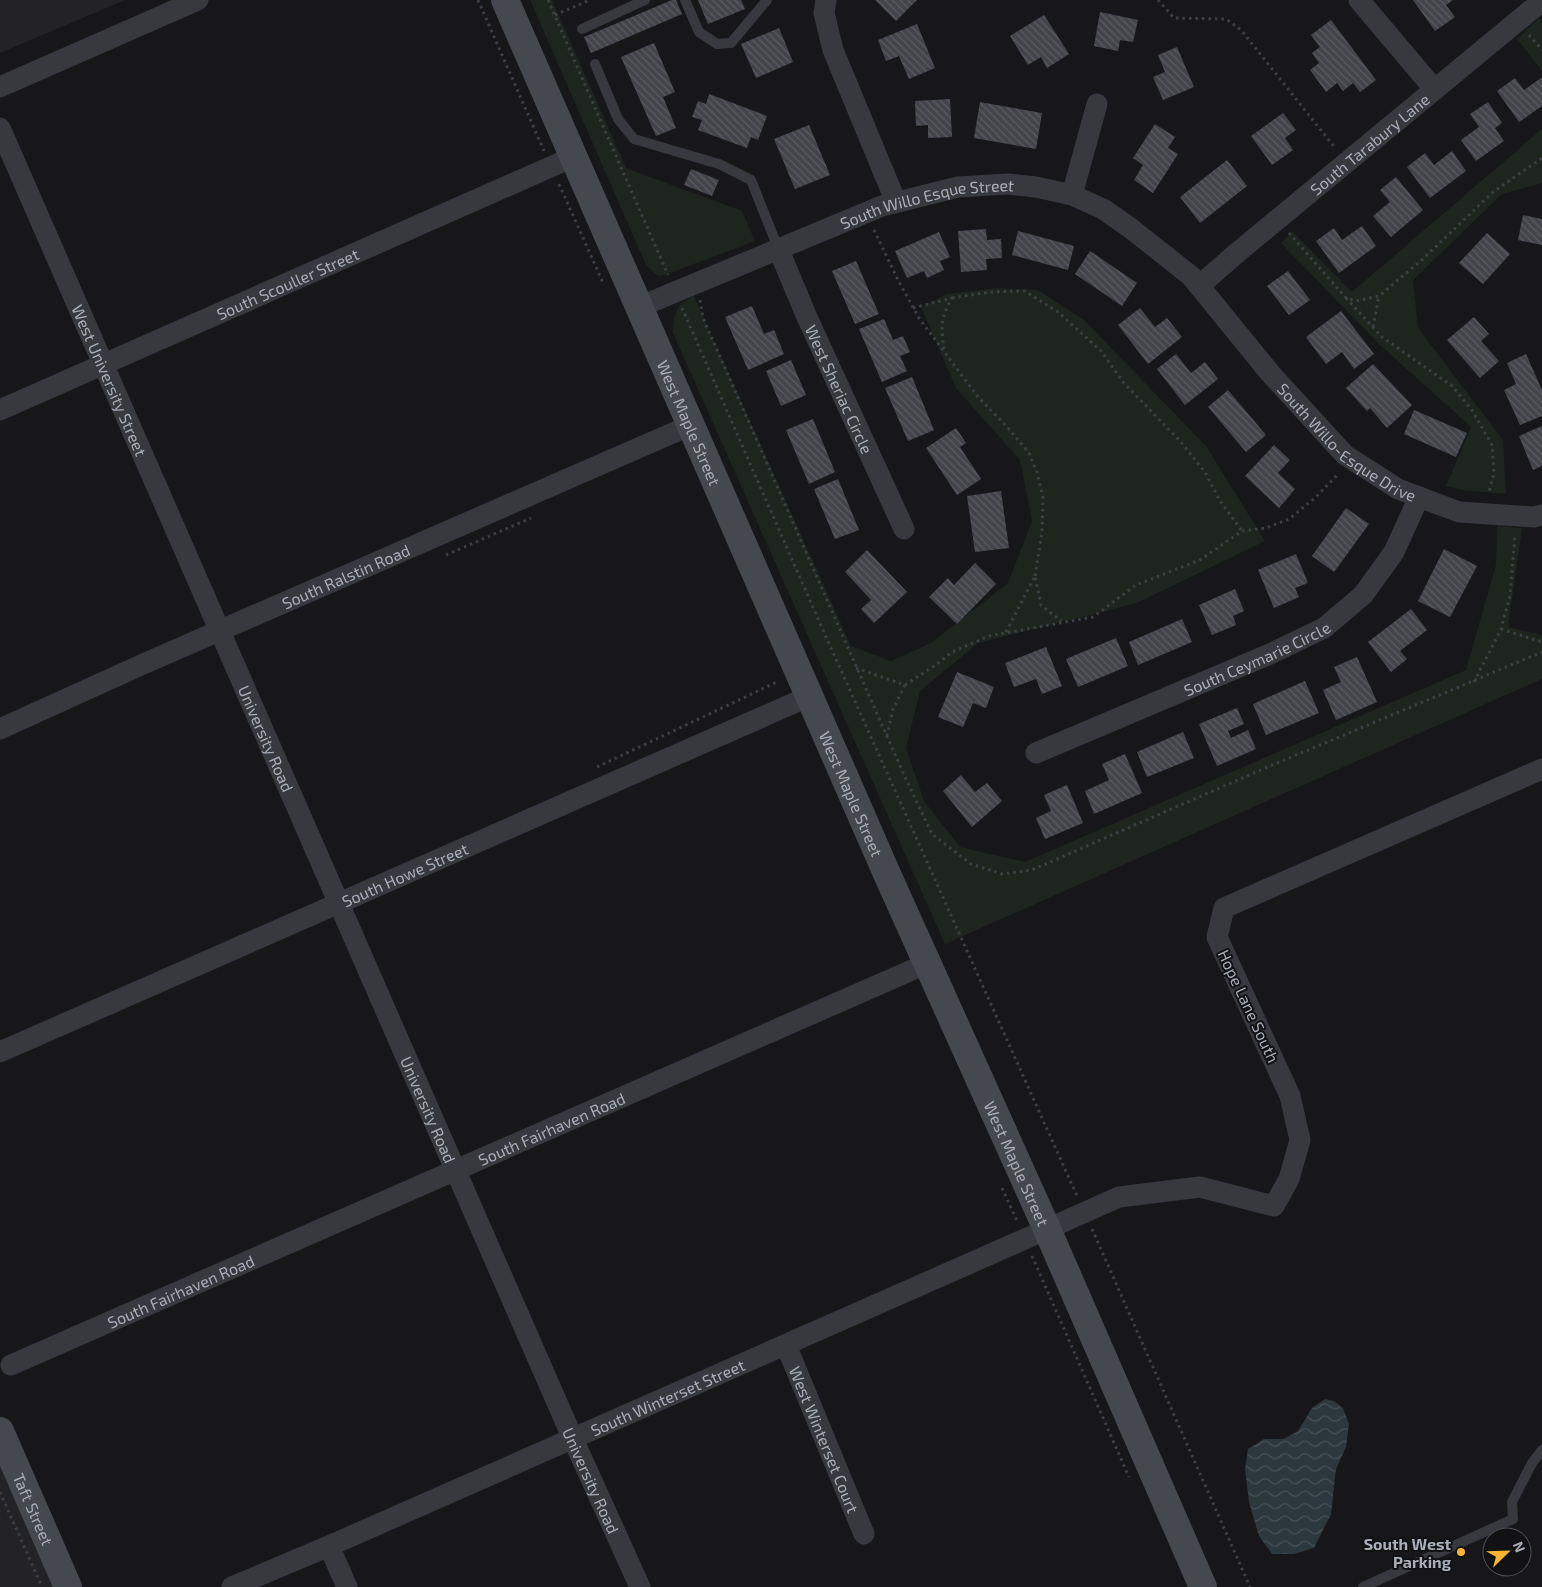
<svg xmlns="http://www.w3.org/2000/svg" width="1542" height="1587" font-family="'Exo 2',sans-serif">
<defs>
<pattern id="water-waves" width="16" height="10" patternUnits="userSpaceOnUse" patternTransform="scale(1.25)"><rect width="16" height="10" fill="#2d373e"/><path d="M0 5q4-4 8 0t8 0" fill="none" stroke="#495158"/></pattern>
<pattern id="building-back-hatch" width="6" height="6" patternUnits="userSpaceOnUse" patternTransform="scale(1.25)"><rect width="6" height="6" fill="#43444a"/><path d="M-1 5l2 2M0 0l6 6M5-1l2 2" fill="none" stroke="#5b5c62"/></pattern>
</defs>
<rect width="100%" height="100%" fill="#17171a"/>
<path fill="#232327" d="M0,0H125L0,53Z
M0,1423L71,1587H0Z"/>
<path fill="#1d251e" d="M530,0H552L626,168L742,211L755,241L670,273L658,276L646,265Z
M1539,18L1542,22V71L1517,39Z
M1542,129V183L1502,194L1413,280L1418,328L1503,440L1506,494L1462,490L1446,486L1471,427L1379,344L1281,243L1293,232L1352,292Z
M998,288L1038,290L1084,320L1206,446L1265,541L1137,603L978,643L920,691L906,748L924,801L960,847L1025,862L1466,670L1496,565L1497,526L1522,528L1508,627L1542,635V679L945,944L673,333C674,312 675,306 694,296L851,646L891,661L931,643L1008,583L1032,521L1020,460L956,388L921,307L947,294Z"/>
<path fill="url(#water-waves)" d="M1325,1399L1334,1401L1343,1408L1349,1424L1346,1447L1336,1469L1331,1514L1314,1548L1294,1554H1272L1259,1536L1249,1502L1245,1469L1248,1449L1264,1439H1283L1298,1431L1312,1408Z"/>
<path fill="url(#building-back-hatch)" d="M672,0H676L682,14L591,53L584,37Z
M698,0H741L745,9L708,24Z
M875,0H917L896,21Z
M1413,0H1453L1446,5L1455,17L1435,31Z
M1100,12L1138,20L1133,42L1120,40L1118,51L1094,46Z
M1044,15L1069,54L1047,68L1041,57L1028,65L1010,36Z
M1331,20L1376,80L1360,92L1353,83L1343,91L1337,83L1326,92L1310,70L1319,63L1312,53L1320,47L1311,35Z
M917,24L935,68L909,79L899,56L886,61L878,40Z
M779,28L793,62L756,78L741,44Z
M654,43L675,92L663,97L676,128L656,136L621,57Z
M1177,47L1194,87L1163,100L1153,77L1165,72L1158,55Z
M1515,78L1524,90L1541,78L1542,79V106L1519,122L1497,91Z
M709,94L767,116L758,140L751,137L747,148L698,130L702,120L692,117L698,101L706,104Z
M950,99L952,137L928,138V125L916,126L915,101Z
M980,102L1042,113L1036,149L974,138Z
M1488,102L1502,123L1495,128L1504,141L1476,161L1461,140L1479,127L1470,114Z
M1283,113L1296,130L1285,138L1293,150L1272,165L1251,136Z
M1155,124L1175,137L1168,148L1178,154L1153,193L1134,180L1143,165L1133,158Z
M809,125L830,175L795,189L774,139Z
M1452,151L1466,171L1430,198L1407,167L1425,153L1434,165Z
M1227,160L1247,186L1200,223L1180,197Z
M691,169L719,180L712,196L684,185Z
M1396,177L1423,210L1391,237L1373,216L1390,202L1380,190Z
M1523,215L1542,219V245L1518,240Z
M1362,226L1376,246L1339,273L1316,241L1334,228L1342,240Z
M986,229L987,240L1001,239L1002,258L986,259L987,270L961,272L958,231Z
M1018,231L1074,246L1068,270L1012,255Z
M939,232L950,257L940,261L944,270L927,278L924,271L907,278L895,251Z
M1487,233L1510,254L1483,284L1459,263Z
M1090,251L1137,283L1122,306L1075,274Z
M856,261L879,314L855,324L832,271Z
M1288,271L1310,300L1289,315L1267,286Z
M752,306L764,334L774,330L784,354L748,370L725,317Z
M1140,308L1155,327L1167,318L1182,337L1148,364L1118,325Z
M1341,311L1374,354L1354,369L1342,352L1326,364L1306,337Z
M1474,317L1489,334L1481,341L1499,361L1480,378L1447,340Z
M884,319L893,340L903,336L910,352L900,356L907,371L882,382L859,329Z
M1176,354L1191,373L1205,362L1218,379L1185,405L1157,369Z
M1526,354L1542,390V416L1520,425L1504,390L1516,384L1507,363Z
M791,360L806,395L781,406L766,371Z
M1373,364L1412,405L1387,428L1370,408L1367,411L1346,388Z
M912,377L934,430L908,441L885,388Z
M1228,390L1266,435L1246,452L1208,407Z
M1414,410L1467,433L1456,457L1404,434Z
M813,419L835,472L809,484L786,430Z
M1542,426V466L1533,470L1519,436Z
M956,428L966,443L960,447L981,479L957,495L926,448Z
M1274,445L1290,460L1278,473L1295,489L1279,508L1245,476Z
M838,479L859,530L835,539L814,489Z
M1001,491L1009,548L975,552L967,496Z
M1346,508L1369,524L1334,572L1312,556Z
M1444,549L1477,566L1450,617L1418,601Z
M867,550L907,592L874,623L861,609L871,600L845,572Z
M1296,554L1308,583L1295,588L1299,597L1274,608L1258,570Z
M975,563L996,584L957,624L929,597L948,578L954,585Z
M1235,589L1244,611L1233,616L1236,625L1212,635L1199,605Z
M1411,609L1427,630L1400,651L1407,659L1391,672L1368,642Z
M1182,619L1192,642L1138,665L1129,642Z
M1116,638L1128,666L1078,687L1066,659Z
M1046,647L1062,686L1042,694L1036,679L1014,687L1005,663Z
M1357,657L1377,702L1336,720L1323,690L1341,682L1334,667Z
M957,672L994,687L986,708L973,703L963,727L938,717Z
M1305,681L1319,713L1266,735L1253,704Z
M1237,708L1244,724L1228,731L1231,738L1248,730L1256,749L1217,766L1199,724Z
M1183,732L1194,758L1147,777L1137,752Z
M1125,754L1142,793L1094,814L1085,791L1109,780L1102,764Z
M961,775L975,792L987,783L1002,801L972,827L943,791Z
M1067,785L1083,823L1045,839L1036,818L1051,811L1044,795Z"/>
<g fill="none" stroke-linecap="round" stroke-linejoin="round">
<path stroke="#3e4046" stroke-width="3" stroke-dasharray="2.5 4" stroke-linecap="butt" d="M478,0L544,151
M548,0L668,275
M1158,0L1174,18L1226,19L1241,30L1336,149
M555,15L590,0
M1529,35L1542,50
M559,184L604,285
M874,230L899,282L919,318L978,397L1008,428L1029,453L1037,472L1043,498L1042,532L1035,576
M1289,233L1346,298L1356,301L1379,296L1423,259L1493,192L1542,158
M952,298L990,292L1025,291L1058,312L1101,351L1123,382L1180,441L1205,472L1220,501L1242,531
M1346,298L1382,337L1452,386L1472,410L1492,445L1494,473L1489,492
M700,300L703,318L904,775L932,834L971,864L1002,874L1032,870L1263,769L1542,652
M682,308L822,628L1077,1196
M913,308L952,298C940,320 941,326 944,350
M1373,327L1379,296
M446,555L531,518
M1501,629L1542,642
M1006,632L1035,576L1041,605L1061,621
M856,668L905,685L893,709L887,736
M1474,682L1501,629L1510,596L1515,534
M905,685L937,664L952,652L989,636L1093,617L1136,585L1200,560L1242,531L1266,528L1289,519L1315,498L1339,473
M597,767L779,681
M1002,1188L1018,1223
M1092,1229L1250,1587
M1032,1256L1129,1477
M0,1492L42,1587"/>
<path stroke="#38393f" stroke-width="10" d="M685,0L699,32L717,44L731,43L767,0
M582,29L645,0
M595,64L618,119L634,139L719,164L751,180L778,248
M1363,1587L1513,1519L1512,1502L1532,1463L1542,1450"/>
<g stroke="#38393f" stroke-width="21">
<path d="M826,0L824,13L833,50L896,202"/>
<path d="M1359,0L1435,90"/>
<path d="M0,87L198,0"/>
<path id="s1" d="M0,128L573,1439L640,1587"/>
<path d="M1072,195L1097,104"/>
<path id="s2" d="M778,248L806,315L904,529"/>
<path id="s3" d="M1199,286L1238,252L1542,1"/>
<path id="s4" d="M639,307L882,206L958,187L1008,184L1036,187L1072,195L1103,209L1129,227L1191,276L1270,373L1345,455L1398,489L1459,512L1534,517L1542,515"/>
<path id="s5" d="M0,410L573,157"/>
<path id="s6" d="M0,729L141,665L691,425"/>
<path id="s7" d="M1036,753L1270,654L1324,628L1363,595L1394,552L1419,497"/>
<path id="s8" d="M0,1052L810,696"/>
<path id="s9" d="M786,1345L864,1534"/>
<path id="s10" d="M11,1365L928,963"/>
<path d="M329,1546L347,1587"/>
<path id="s11" d="M232,1587L329,1546L1025,1239L1119,1197L1200,1187L1274,1206L1289,1179L1300,1140L1290,1096L1217,937L1224,908L1542,769"/>
</g>
<g stroke="#46484f" stroke-width="28">
<path id="s12" d="M505,0L887,874L1047,1229L1203,1587"/>
<path id="s13" d="M0,1431L68,1587"/>
</g>
</g>
<circle fill="#fab42f" stroke="#121215" stroke-width="2" cx="1461" cy="1552" r="5"/>
<g text-anchor="middle" dominant-baseline="central" stroke-width="4" stroke-linejoin="round" paint-order="stroke">
<g font-size="16" fill="#a9aeba" stroke="#121215">
<text stroke="none"><textPath href="#s3" startOffset="222">South Tarabury Lane</textPath></text>
<text stroke="none"><textPath href="#s4" startOffset="308">South Willo Esque Street</textPath></text>
<text stroke="none"><textPath href="#s5" startOffset="314">South Scouller Street</textPath></text>
<text stroke="none"><textPath href="#s1" startOffset="275">West University Street</textPath></text>
<text stroke="none"><textPath href="#s2" startOffset="154">West Sheriac Circle</textPath></text>
<text stroke="none"><textPath href="#s12" startOffset="461">West Maple Street</textPath></text>
<text stroke="none"><textPath href="#s4" startOffset="831">South Willo-Esque Drive</textPath></text>
<text stroke="none"><textPath href="#s6" startOffset="378">South Ralstin Road</textPath></text>
<text stroke="none"><textPath href="#s7" startOffset="240">South Ceymarie Circle</textPath></text>
<text stroke="none"><textPath href="#s1" startOffset="666">University Road</textPath></text>
<text stroke="none"><textPath href="#s12" startOffset="866">West Maple Street</textPath></text>
<text stroke="none"><textPath href="#s8" startOffset="442">South Howe Street</textPath></text>
<text transform="translate(1249 1006) rotate(65)">Hope Lane South</text>
<text stroke="none"><textPath href="#s1" startOffset="1071">University Road</textPath></text>
<text stroke="none"><textPath href="#s10" startOffset="590">South Fairhaven Road</textPath></text>
<text stroke="none"><textPath href="#s12" startOffset="1271">West Maple Street</textPath></text>
<text stroke="none"><textPath href="#s10" startOffset="185">South Fairhaven Road</textPath></text>
<text stroke="none"><textPath href="#s11" startOffset="475">South Winterset Street</textPath></text>
<text stroke="none"><textPath href="#s9" startOffset="102">West Winterset Court</textPath></text>
<text stroke="none"><textPath href="#s1" startOffset="1476">University Road</textPath></text>
<text stroke="none"><textPath href="#s13" startOffset="85">Taft Street</textPath></text>
</g>
<g font-size="16" font-weight="bold" fill="#a9aeba" stroke="#121215" text-anchor="end">
<text x="1451" y="1543">South West<tspan x="1451" dy="18">Parking</tspan></text>
</g>
</g>
<g transform="translate(1507 1552) rotate(67)"><circle r="24" fill="#121215" stroke="#4e5057"/>
<path d="M0-4L9 19L0 12L-9 19Z" fill="#fab42f"/>
<text y="-8" font-size="14" font-weight="bold" text-anchor="middle" fill="#a9aeba">N</text>
</g>
</svg>
